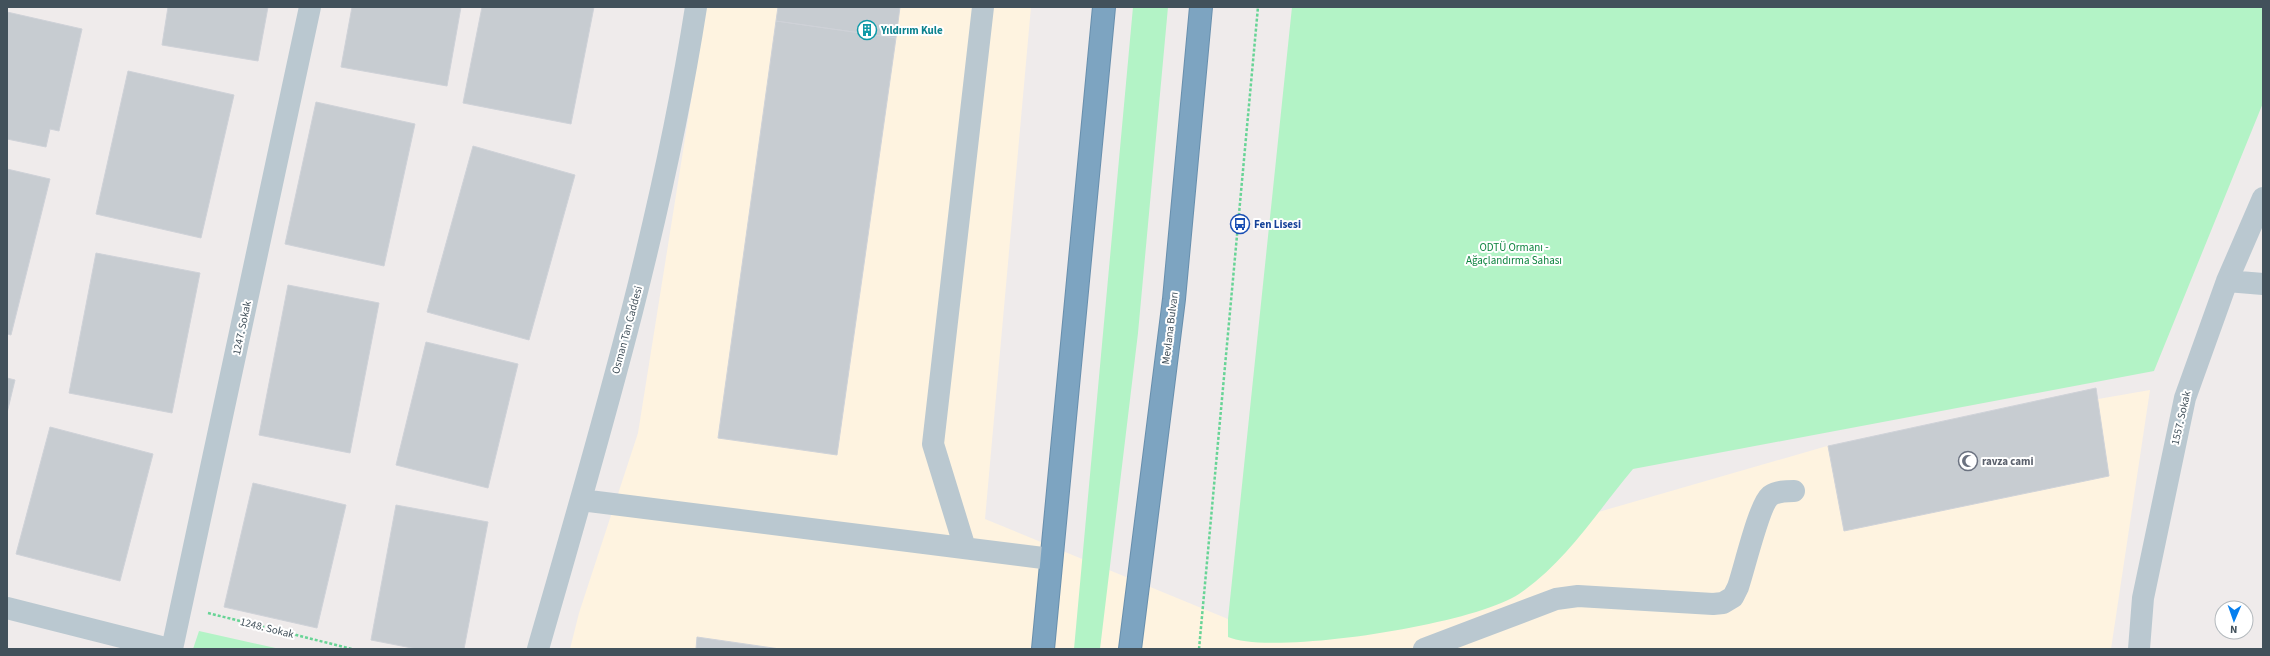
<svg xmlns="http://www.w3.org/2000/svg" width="2270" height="656" font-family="'Source Sans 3',sans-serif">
<rect width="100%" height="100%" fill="#efebeb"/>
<path fill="#fef3e0" d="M706,7H1031L985,519L1228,619L1827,446L2150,390L2111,649H570L579,613L638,433Z"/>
<path fill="#b3f3c6" d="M1133,7H1168L1138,333L1100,649H1074Z
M1292,7H2263V103L2154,371L1633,469C1597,512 1566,562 1519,594C1473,625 1271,656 1228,637V619Z
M199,631L280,649H193Z"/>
<path fill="#c7ccd1" stroke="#cfd2d8" d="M168,7H268L258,61L162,45Z
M352,7H461L447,86L341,67Z
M482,7H594L571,124L463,103Z
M778,7H900L896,38L776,21Z
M7,12L82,29L59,131L50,129L46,147L7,139Z
M776,21L896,38L837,455L718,438Z
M128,71L234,95L201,238L96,214Z
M316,102L415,124L384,266L285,244Z
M473,146L575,175L529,340L427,312Z
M7,169L50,179L11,335L7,334Z
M96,253L200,273L172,413L69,393Z
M288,285L379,303L350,453L259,435Z
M426,342L518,364L488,488L396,465Z
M7,378L15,380L7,413Z
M2096,388L2109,476L1844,531L1828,446Z
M50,427L153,454L120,581L16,554Z
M253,483L346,505L317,628L224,607Z
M396,505L488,522L464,649H417L371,640Z
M697,637L780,649H696Z"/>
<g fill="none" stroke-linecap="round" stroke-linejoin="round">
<defs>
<path id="highway" d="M1043,649L1104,7
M1130,649L1174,299L1201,7"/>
</defs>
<use href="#highway" stroke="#688fad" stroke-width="24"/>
<path stroke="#68d496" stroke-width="2.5" stroke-dasharray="3 2" stroke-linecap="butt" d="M208,613L352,649
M1199,649L1258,7"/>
<path stroke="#bac8d0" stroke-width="22" d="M2227,281L2263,284
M581,500L1051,559
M965,548L933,444L983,7
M7,608L169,649
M172,649L310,7
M538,649C599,437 662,225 696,7
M1424,649L1556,599L1578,596L1713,604L1723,603L1733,597L1738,587C1744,570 1759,505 1770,496C1777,491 1786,491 1794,491
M2139,649L2143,598L2185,398L2227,281L2263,198"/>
<use href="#highway" stroke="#7da4c1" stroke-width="22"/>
</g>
<defs>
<symbol id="building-ring" viewBox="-11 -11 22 22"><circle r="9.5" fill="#fff" stroke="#0f9aa8" stroke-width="1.5"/><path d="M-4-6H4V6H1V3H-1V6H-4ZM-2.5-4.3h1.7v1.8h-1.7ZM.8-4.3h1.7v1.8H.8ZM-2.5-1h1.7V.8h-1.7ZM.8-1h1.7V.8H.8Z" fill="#0f9aa8"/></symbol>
<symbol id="bus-ring" viewBox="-11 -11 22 22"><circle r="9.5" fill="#fff" stroke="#1a4fb4" stroke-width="1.5"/><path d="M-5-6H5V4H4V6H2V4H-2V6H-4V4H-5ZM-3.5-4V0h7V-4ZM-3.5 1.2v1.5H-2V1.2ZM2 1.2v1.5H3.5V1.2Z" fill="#1a4fb4"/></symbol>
<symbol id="mosque-ring" viewBox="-11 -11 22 22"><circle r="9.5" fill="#fff" stroke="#6b7280" stroke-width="1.5"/><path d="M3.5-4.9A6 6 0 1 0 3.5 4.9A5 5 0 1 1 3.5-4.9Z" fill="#6b7280"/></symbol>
</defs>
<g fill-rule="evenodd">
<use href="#building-ring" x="856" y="19" width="22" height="22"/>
<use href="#bus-ring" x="1229" y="213" width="22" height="22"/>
<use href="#mosque-ring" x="1957" y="450" width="22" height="22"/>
</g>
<g text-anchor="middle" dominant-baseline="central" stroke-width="4" stroke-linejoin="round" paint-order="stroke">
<g font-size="11" font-weight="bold" fill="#0d838f" stroke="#fff" text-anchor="start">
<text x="881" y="30">Yıldırım Kule</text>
</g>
<g font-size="11" font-weight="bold" fill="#164399" stroke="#fff" text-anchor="start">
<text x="1254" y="224">Fen Lisesi</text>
</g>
<g font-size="11" fill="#0c833e" stroke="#fff">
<text x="1514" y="247">ODTÜ Ormanı -<tspan x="1514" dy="13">Ağaçlandırma Sahası</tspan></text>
</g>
<g font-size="11" fill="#42515b" stroke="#fff">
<text transform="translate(242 328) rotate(-78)">1247. Sokak</text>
<text transform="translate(1170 328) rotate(-83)">Mevlana Bulvarı</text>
<text transform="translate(627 330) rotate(-75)">Osman Tan Caddesi</text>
<text transform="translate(2181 418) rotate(-77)">1557. Sokak</text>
<text transform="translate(267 628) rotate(14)">1248. Sokak</text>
</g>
<g font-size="11" font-weight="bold" fill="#5b616d" stroke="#fff" text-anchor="start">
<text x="1982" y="461">ravza cami</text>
</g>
</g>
<rect width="2270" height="656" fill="none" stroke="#42515b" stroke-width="16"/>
<g transform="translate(2234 620) rotate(182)"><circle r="19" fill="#ffffff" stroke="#b3b9bd"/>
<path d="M0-3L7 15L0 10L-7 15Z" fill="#057fef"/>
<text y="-6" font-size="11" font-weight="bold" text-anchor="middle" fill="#42515b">N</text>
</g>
</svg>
